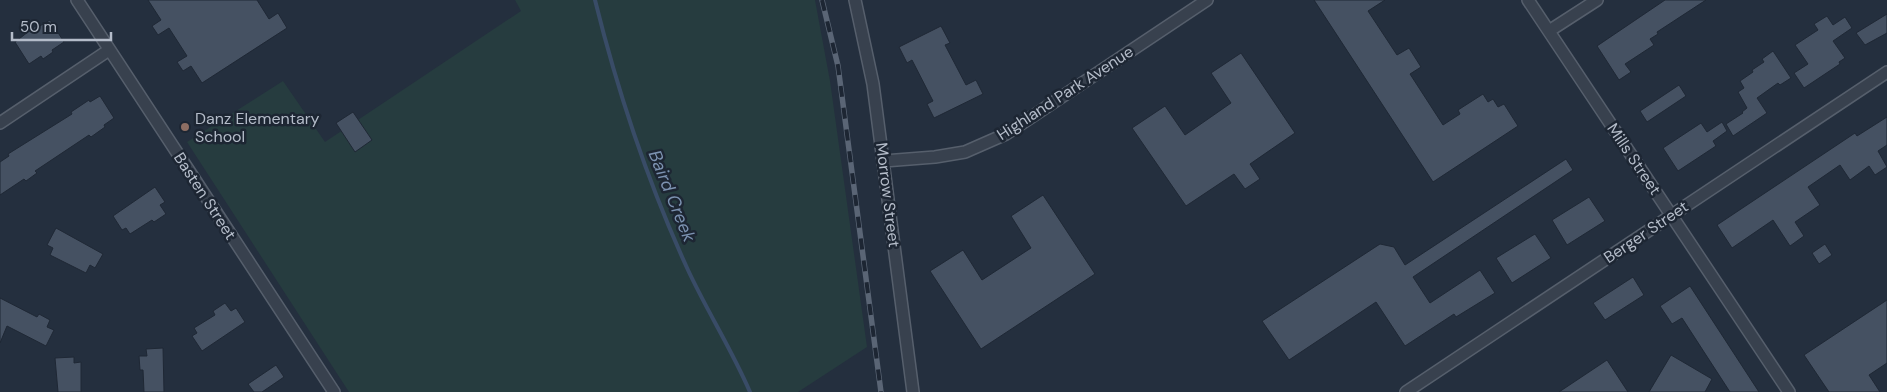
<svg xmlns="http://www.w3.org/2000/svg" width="1887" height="392" font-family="'DM Sans',sans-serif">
<rect width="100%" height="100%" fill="#242f3e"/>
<path fill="#263c3f" d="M515,0H815L830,81L867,347L798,392H349L187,142L283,81L325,142L521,11Z"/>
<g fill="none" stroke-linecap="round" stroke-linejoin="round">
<path stroke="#394c67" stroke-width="4" d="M595,0C618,93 648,183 688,270C707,311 732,350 750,392"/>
</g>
<path fill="#455162" stroke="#1f2835" d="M148,0H257L269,19L278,13L287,28L202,83L191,66L183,71L177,62L187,56L169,28L158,35L152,26L161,20Z
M1314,0H1385L1368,11L1397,55L1409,48L1421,67L1410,74L1443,125L1460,114L1458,110L1483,94L1488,102L1493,99L1498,107L1504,104L1518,126L1433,182Z
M1665,0H1706L1657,32L1658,34L1650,39L1654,45L1625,64L1631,72L1619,80L1597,46Z
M1887,14V33L1865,45L1856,33Z
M1827,16L1833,25L1845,17L1852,28L1833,41L1845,58L1839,62L1840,64L1804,88L1794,73L1808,64L1795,45L1818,30L1814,24Z
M50,20L64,42L52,50L53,52L43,59L41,56L29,64L15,42L37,25L38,27Z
M941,26L950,43L945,45L966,85L976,80L983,94L934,118L927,104L933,101L912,60L907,63L899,47Z
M1773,51L1791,78L1780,85L1778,83L1757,98L1767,113L1733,136L1726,124L1743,113L1742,112L1747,108L1738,92L1744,88L1740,81L1753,72L1752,70L1764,62L1762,59Z
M1241,53L1295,133L1250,164L1260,179L1245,189L1234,174L1186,206L1132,128L1165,106L1185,135L1231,103L1211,73Z
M1679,85L1686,96L1647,122L1640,111Z
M100,96L114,118L104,125L105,127L91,137L89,135L35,171L37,173L26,181L24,179L0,195V162L9,156L8,154L72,114L71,112L89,100L90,102Z
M353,112L372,140L355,152L336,123Z
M1887,117V145L1878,151L1887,167L1875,175L1869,166L1850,180L1840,165L1808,187L1820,205L1795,222L1804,236L1790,246L1773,220L1732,248L1717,225L1855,133L1857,136Z
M1722,122L1727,131L1713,141L1716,146L1678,171L1663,148L1701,123L1707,132Z
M1566,159L1573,170L1413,277L1430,303L1480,270L1495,293L1456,317L1454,314L1405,346L1376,302L1289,360L1262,321L1380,244L1394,247L1405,265Z
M155,187L165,202L160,205L166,214L154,222L152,220L130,234L126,228L122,230L113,216Z
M1043,195L1095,274L981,349L930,271L963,250L982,280L1031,248L1011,216Z
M1589,197L1605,221L1567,245L1552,220Z
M56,228L103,254L95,268L90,265L86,273L50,255L53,248L47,245Z
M1535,234L1551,258L1512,283L1496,258Z
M1825,244L1832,255L1819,264L1812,253Z
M1633,277L1644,295L1605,320L1593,303Z
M1690,286L1759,392H1730L1682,318L1672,324L1660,306Z
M0,298L37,317L39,314L50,320L47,327L54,330L46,346L7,326L0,343Z
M1887,300V363L1869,375L1880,392H1829L1804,355Z
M225,303L231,311L236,308L245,322L202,351L192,336L197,333L194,328L215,315L213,311Z
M163,348L164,392H144L143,370H140L139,356H147L146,349Z
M1671,355L1712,379L1705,392H1649Z
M74,357V363L81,362V392H58L55,358Z
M1607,360L1628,392H1559Z
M276,365L284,377L262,392H254L248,384Z"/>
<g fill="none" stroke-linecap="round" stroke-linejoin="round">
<defs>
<path id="street" d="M77,0L334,392
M855,0L873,84L913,392
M1528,0L1789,392
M1549,31L1597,0
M0,123L109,50
M884,161L935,157L965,152L1006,134L1207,0
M1406,392L1887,72"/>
</defs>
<use href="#street" stroke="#565f6c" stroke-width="14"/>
<use href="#street" stroke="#38414e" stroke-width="11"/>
<defs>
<path id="rail" d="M822,0L838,66L881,392"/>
</defs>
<use href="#rail" stroke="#5a6575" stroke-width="5.5"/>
<use href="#rail" stroke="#1d2633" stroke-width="4" stroke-dasharray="11" stroke-linecap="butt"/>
</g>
<circle fill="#8d6e63" stroke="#1d2633" stroke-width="2" cx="185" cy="127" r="5"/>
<g text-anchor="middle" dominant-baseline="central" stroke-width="5" stroke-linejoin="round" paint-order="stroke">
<g font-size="16" fill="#b4bcc9" stroke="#1d2633">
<text transform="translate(1065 93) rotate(-33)">Highland Park Avenue</text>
<text transform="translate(1634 159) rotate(56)">Mills Street</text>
<text transform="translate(888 195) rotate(83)">Morrow Street</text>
<text transform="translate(205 196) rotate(57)">Basten Street</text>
<text transform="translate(1646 232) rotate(-34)">Berger Street</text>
</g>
<g font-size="16" fill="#b4bcc9" stroke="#1d2633" text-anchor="start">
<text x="195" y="118">Danz Elementary<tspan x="195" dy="18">School</tspan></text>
</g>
<g font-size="18" font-style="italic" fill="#7c92b1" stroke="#1d2633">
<text transform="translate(672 196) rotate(68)">Baird Creek</text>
</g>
</g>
<path d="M12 32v8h99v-8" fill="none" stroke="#b4bcc9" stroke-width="2.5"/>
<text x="20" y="32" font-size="15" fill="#b4bcc9" stroke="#1d2633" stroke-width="4" paint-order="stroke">50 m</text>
</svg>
